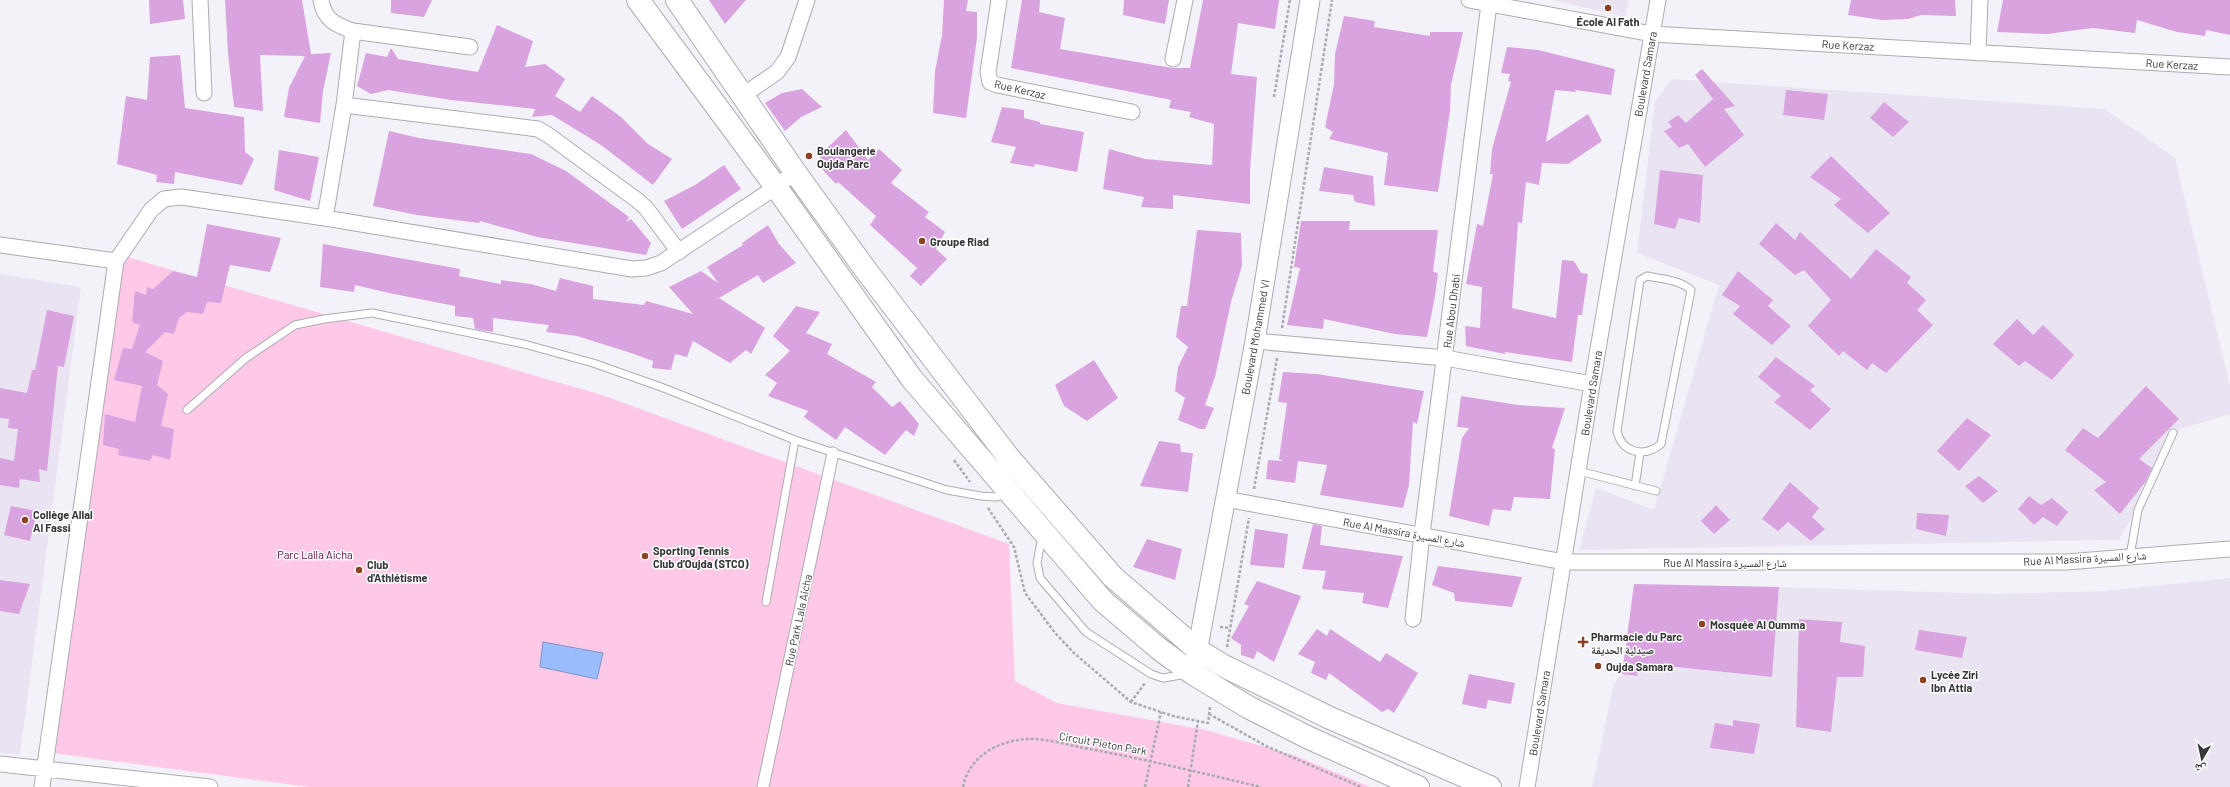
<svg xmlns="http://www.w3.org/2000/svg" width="2230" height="787" font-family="Barlow,'Noto Naskh Arabic',sans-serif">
<rect width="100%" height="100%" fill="#f4f2f9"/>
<path fill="#eae4f2" d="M1553,0H1629L1625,17Z
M1672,79L2105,109L2175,158L2230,386V414L2180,429L2119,540L1579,550L1596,488L1654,510L1719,285L1637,253L1655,101Z
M0,274L81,287L20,755L0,753Z
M2230,578V787H1592L1614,683L1622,674L1636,676L1638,663L1772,677L1779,587L1993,594L2105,591Z"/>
<path fill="#fdc9e7" d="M124,256L602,395L1009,544L1015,681L1057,703L1206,730L1296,756L1370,787H309L52,753Z"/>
<path fill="#9bbdff" stroke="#7d94c3" d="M543,642L603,653L597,679L540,667Z"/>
<path fill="#d9a3df" d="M149,0H183L185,19L150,24Z
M225,0H302L311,54L331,53L323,91L320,123L284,117L289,88L305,56L260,55L263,111L234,107L228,53Z
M391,0H432L424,17L391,13Z
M709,0H746L725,24Z
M944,0H968L966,11L977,12V38L966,118L933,113L935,71L942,35Z
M1022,0H1040L1039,12L1065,18L1060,49L1172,68H1190L1203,0H1279L1275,29L1238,23L1231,74L1257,77L1250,171V204L1173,195V209L1141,207L1144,197L1103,189L1109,149L1145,159L1212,165L1214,124L1189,117L1191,112L1169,108L1171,100L1011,68Z
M1124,0H1169L1165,24L1123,15Z
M1851,0H1955L1956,16L1921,15L1908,19L1882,20L1848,15Z
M2003,0H2230V35L2206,30L2205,36L2177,32L2137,20L2135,33L2093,28L2047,34L1997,32Z
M1344,16L1375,21L1374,27L1430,36V32H1463L1451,85L1450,111L1438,192L1384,185L1388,153L1329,139L1333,132L1325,127L1334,84L1335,54Z
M497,25L533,41L525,67L545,64L565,79L555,96L580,112L592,96L621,117L648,144L672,159L653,185L601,145L552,115L532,117L535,109L451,100L388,90L371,94L357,86L366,53L387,57L391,48L398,59L478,72Z
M1507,47L1538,50L1615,69L1611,95L1575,90L1576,92L1555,90L1546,142L1588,114L1602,141L1568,164L1542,163L1539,185L1526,182L1522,223L1518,222L1512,308L1556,318L1562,260L1574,261L1581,273L1588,274L1582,315H1578L1572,362L1505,352V354L1466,346L1465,326L1480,328L1482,287L1466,284L1477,224L1483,226L1493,174H1490L1492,149L1511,82L1508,81L1510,74L1501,73Z
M180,55L185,108L244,117L245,152L254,159L242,185L175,172L174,184L156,182L157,175L117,164L126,96L147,100L150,57Z
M1702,69L1735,106L1724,109L1744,135L1705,167L1688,144L1679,148L1664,131L1672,127L1668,122L1678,115L1686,123L1713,99L1695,75Z
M802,89L822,107L801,117L785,131L765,103L782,93Z
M1786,90L1828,94L1824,120L1783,115Z
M1884,102L1909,122L1893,137L1870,118Z
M1002,107L1024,110V118L1040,122V124L1084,132L1077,172L1035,164L1034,167L1010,163L1016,147L991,142Z
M846,130L868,160L879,149L902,170L891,183L929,212L925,217L945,232L936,249L947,259L921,286L910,276L917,268L870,225L876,216L838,182L836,184L822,169L826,166L819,156Z
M389,131L419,138L531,154L566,171L629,217L626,222L631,219L651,243L646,255L537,237L480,221L479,223L417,215L373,206Z
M279,150L319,157L310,201L274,190Z
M1831,156L1890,213L1868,233L1834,205L1841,199L1810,177Z
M724,165L741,189L682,229L664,201L695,185Z
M1324,167L1373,176L1375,206L1355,202L1353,195L1319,191Z
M1660,170L1703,175L1700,223L1679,218L1675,229L1654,224Z
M1301,221H1350L1349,230H1438L1433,272L1438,273L1435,296L1427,337L1395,334L1324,319L1323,329L1287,325L1300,268L1294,267Z
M1776,223L1795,240L1800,232L1851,279L1876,249L1911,277L1907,283L1926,300L1917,310L1933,325L1886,373L1872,363L1867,370L1843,351L1839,356L1808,326L1831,300L1804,270L1795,275L1759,244Z
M207,224L281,238L270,272L230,265L221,303L207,302L203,314L187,312L179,318L174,334L165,332L145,352L163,361L157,385L168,394L161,426L174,429L170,460L153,455L150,461L118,455L119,449L103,445L105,414L135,422L142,386L114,380L123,348L132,349L140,325L132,322L135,291L146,295L147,287L153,289L173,271L197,277Z
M768,225L779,244L796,263L763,283L758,275L719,298L765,328L751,354L746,350L730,363L693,341L687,357L675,354L671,370L652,368L653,361L628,352L577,336L546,332L549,325L493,318V332L475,329L473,318L455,316V306L389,293L355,285L354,292L320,287L323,244L460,269L459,276L501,284V280L531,284L556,291L560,278L593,286V299L644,305L646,301L693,314L669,287L701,271L718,283L707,267L743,245L742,243Z
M1197,230L1241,233L1242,266L1231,302L1215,377L1205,405L1214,408L1205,429H1200L1178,420L1185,398L1175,391L1178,367L1188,347L1176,337L1181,306H1187Z
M1738,271L1773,300L1768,306L1791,326L1772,345L1733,314L1740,306L1722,295Z
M796,306L820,312L806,333L832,344L827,354L876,382L872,387L892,407L900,401L919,424L914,436L906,430L885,455L845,427L836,440L804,417L808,411L768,396L777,383L765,375L790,351L773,336Z
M47,310L74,316L64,367L58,366L47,471L39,469L40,482L20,479L19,488L0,485V458L14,461L18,429L8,428L9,419L0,418V388L27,393L32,370H35Z
M2017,319L2033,335L2043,325L2074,355L2052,380L2025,361L2019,366L1993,344Z
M1776,357L1815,386L1810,390L1831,409L1810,430L1774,402L1781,396L1758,377Z
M1094,360L1118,398L1087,421L1064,406L1055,385Z
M1283,372L1317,374L1424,391L1417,424L1413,422L1409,485L1403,508L1320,495L1327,465L1298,461L1295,483L1266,479L1268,460L1283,461L1279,459L1287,403L1278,402Z
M2146,386L2179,419L2139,459L2152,468L2146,481L2120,514L2094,490L2106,482L2065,450L2083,428L2098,438Z
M1461,396L1518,405L1565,408L1552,448L1555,449L1550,499L1514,497L1511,511L1493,509L1489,526L1449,516L1462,438L1469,428L1457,427Z
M1967,418L1991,435L1959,471L1937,451Z
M1159,441L1180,444L1181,452L1193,453L1188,492L1140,486Z
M1979,476L1998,491L1983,503L1965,486Z
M1790,482L1819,508L1812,517L1825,529L1811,541L1788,522L1778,531L1762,519Z
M2029,496L2041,505L2052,498L2068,512L2057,526L2043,517L2034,525L2018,509Z
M1716,505L1730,520L1714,534L1701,521Z
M11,506L37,511L30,541L4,535Z
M1917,513L1949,515L1946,536L1916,529Z
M1313,524L1322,526L1320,545L1403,556L1388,608L1362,603L1364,593L1322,589L1326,571L1302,569Z
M1255,529L1288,534L1284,568L1250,565Z
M1147,539L1182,549L1175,580L1133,567Z
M1438,566L1522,577L1512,607L1455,601L1454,593L1432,585Z
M0,580L30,584L19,614L0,611Z
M1257,581L1301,596L1274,662L1257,651L1254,659L1241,655V645L1231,638L1249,606L1244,604Z
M1634,584L1779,587L1772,677L1638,663L1637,676L1622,674Z
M1799,619L1842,622L1840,642L1865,646L1863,677H1837L1831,732L1796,727Z
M1317,629L1327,636L1330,629L1380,662L1386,653L1418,673L1394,713L1388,709L1382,712L1329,673L1326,680L1311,673L1315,662L1298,654Z
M1919,630L1967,637L1962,658L1915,650Z
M1469,674L1515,683L1511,704L1488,700L1486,709L1462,704Z
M1733,720L1760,724L1754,754L1710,748L1715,723L1733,726Z"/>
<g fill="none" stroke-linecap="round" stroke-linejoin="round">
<defs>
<path id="service" d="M1647,276C1662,279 1680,280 1691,290L1661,444C1644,458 1622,453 1617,431L1640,280Z
M187,410L246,358L295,325L324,319L372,313L524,344L593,363L661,387L795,440L947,490L981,496L995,497L1008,494
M1579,471L1656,491
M1635,486L1640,453
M1042,536L1037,563L1040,578L1086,632L1151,674L1163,678L1187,674
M2130,556L2138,510L2173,433
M766,602L795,440"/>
<path id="pedestrian" d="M763,787L833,453"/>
<path id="minor" d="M200,0L204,93
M321,0C324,20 336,25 353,31L344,105L325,218
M999,0L988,72L990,82L997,85L1132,112
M1469,0L1652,34L2230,67
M353,31L470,47
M1978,53L1980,0
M1173,59L1185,0
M742,96L777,72L788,57L807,0
M344,105L538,129L548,135L637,200L646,208L679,252
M0,245L116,261
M1255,341L1445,358L1592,384
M1226,499L1564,562H2066L2230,549
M1413,619L1422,534L1489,4
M0,764L210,787
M42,787L116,261L151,210L164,199L181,197L325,218L632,269L646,268L661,263L776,187L795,172
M1527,787L1592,384L1658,0"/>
<path id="tertiary" d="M1195,663L1255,341L1310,0"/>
<path id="primary" d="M638,0L776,187L912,379L1103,601L1158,648L1192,673L1248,707L1307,737L1418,787
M677,0L795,172L865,269L1009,458L1113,577L1199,651L1222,665L1330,718L1490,787"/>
</defs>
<use href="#service" stroke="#adabb2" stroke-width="9"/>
<use href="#pedestrian" stroke="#adabb2" stroke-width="13"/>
<use href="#minor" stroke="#adabb2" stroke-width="17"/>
<use href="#tertiary" stroke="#adabb2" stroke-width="21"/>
<use href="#primary" stroke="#adabb2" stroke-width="24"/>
<path stroke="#aaa9ae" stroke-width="2.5" stroke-dasharray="3 2" stroke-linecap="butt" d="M1274,97L1290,0
M1282,328L1332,0
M954,460L970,482
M1254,489L1277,358
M988,508L1014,547L1025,593L1056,634L1074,653L1131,702L1173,716L1208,723L1210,707
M1220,627L1230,628
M1227,647L1249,518
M1131,702L1145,683
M1209,714L1266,746L1361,787
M963,787C968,760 992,744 1018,740C1039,736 1063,744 1084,748C1144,759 1202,773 1261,787
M1145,787L1161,712
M1188,787L1198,721"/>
<use href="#service" stroke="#fff" stroke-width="7"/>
<use href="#pedestrian" stroke="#fff" stroke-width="11"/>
<use href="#minor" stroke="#fff" stroke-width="15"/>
<use href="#tertiary" stroke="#fff" stroke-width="19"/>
<use href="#primary" stroke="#fff" stroke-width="22"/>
</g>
<g fill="#8a4223" stroke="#fff" stroke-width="1.5">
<circle cx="1608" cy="8" r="4"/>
<circle cx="809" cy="156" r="4"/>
<circle cx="922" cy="241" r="4"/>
<circle cx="25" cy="520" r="4"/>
<circle cx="645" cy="556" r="4"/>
<circle cx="359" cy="570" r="4"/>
<circle cx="1702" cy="624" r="4"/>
<path d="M1581 636h4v4h4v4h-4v4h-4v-4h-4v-4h4z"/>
<circle cx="1598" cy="666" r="4"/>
<circle cx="1923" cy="680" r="4"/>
</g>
<g text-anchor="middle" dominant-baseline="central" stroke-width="3" stroke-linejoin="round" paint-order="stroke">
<g font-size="11" font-weight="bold" fill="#363537" stroke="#fff" text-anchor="start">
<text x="1608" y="21" text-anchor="middle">École Al Fath</text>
<text x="817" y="150">Boulangerie<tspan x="817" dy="13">Oujda Parc</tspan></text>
<text x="930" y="241">Groupe Riad</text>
<text x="33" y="514">Collège Allal<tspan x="33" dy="13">Al Fassi</tspan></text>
<text x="653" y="550">Sporting Tennis<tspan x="653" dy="13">Club d'Oujda (STCO)</tspan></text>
<text x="367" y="564">Club<tspan x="367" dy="13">d'Athlétisme</tspan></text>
<text x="1710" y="624">Mosquée Al Oumma</text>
<text x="1591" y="636">Pharmacie du Parc<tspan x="1591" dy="13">صيدلية الحديقة</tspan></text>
<text x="1606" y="666">Oujda Samara</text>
<text x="1931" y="674">Lycée Ziri<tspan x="1931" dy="13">Ibn Attia</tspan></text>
</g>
<g font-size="11" fill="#363537" stroke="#fff">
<text transform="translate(1848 45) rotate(3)">Rue Kerzaz</text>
<text transform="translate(2172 64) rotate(3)">Rue Kerzaz</text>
<text transform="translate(1645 74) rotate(-80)">Boulevard Samara</text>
<text transform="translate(1020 89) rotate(13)">Rue Kerzaz</text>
<text transform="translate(1451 311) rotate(-83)">Rue Abou Dhabi</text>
<text transform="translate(1255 337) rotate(-80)">Boulevard Mohammed VI</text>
<text transform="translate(1591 393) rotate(-81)">Boulevard Samara</text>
<text transform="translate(1404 532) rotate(10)">Rue Al Massira شارع المسيرة</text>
<text transform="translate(2085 558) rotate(-3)">Rue Al Massira شارع المسيرة</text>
<text x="1725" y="562">Rue Al Massira شارع المسيرة</text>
<text transform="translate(798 620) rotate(-78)">Rue Park Lala Aicha</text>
<text transform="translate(1539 713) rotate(-81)">Boulevard Samara</text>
<text transform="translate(1103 743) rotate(10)">Circuit Pieton Park</text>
</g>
<g font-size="11" fill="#5b0544" stroke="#fff">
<text x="315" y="554">Parc Lalla Aicha</text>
</g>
</g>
<g transform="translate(2202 759) rotate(189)" stroke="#ffffff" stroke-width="3" paint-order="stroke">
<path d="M0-3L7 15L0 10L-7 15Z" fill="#363537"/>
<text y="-6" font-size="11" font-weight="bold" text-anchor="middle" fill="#363537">ش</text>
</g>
</svg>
